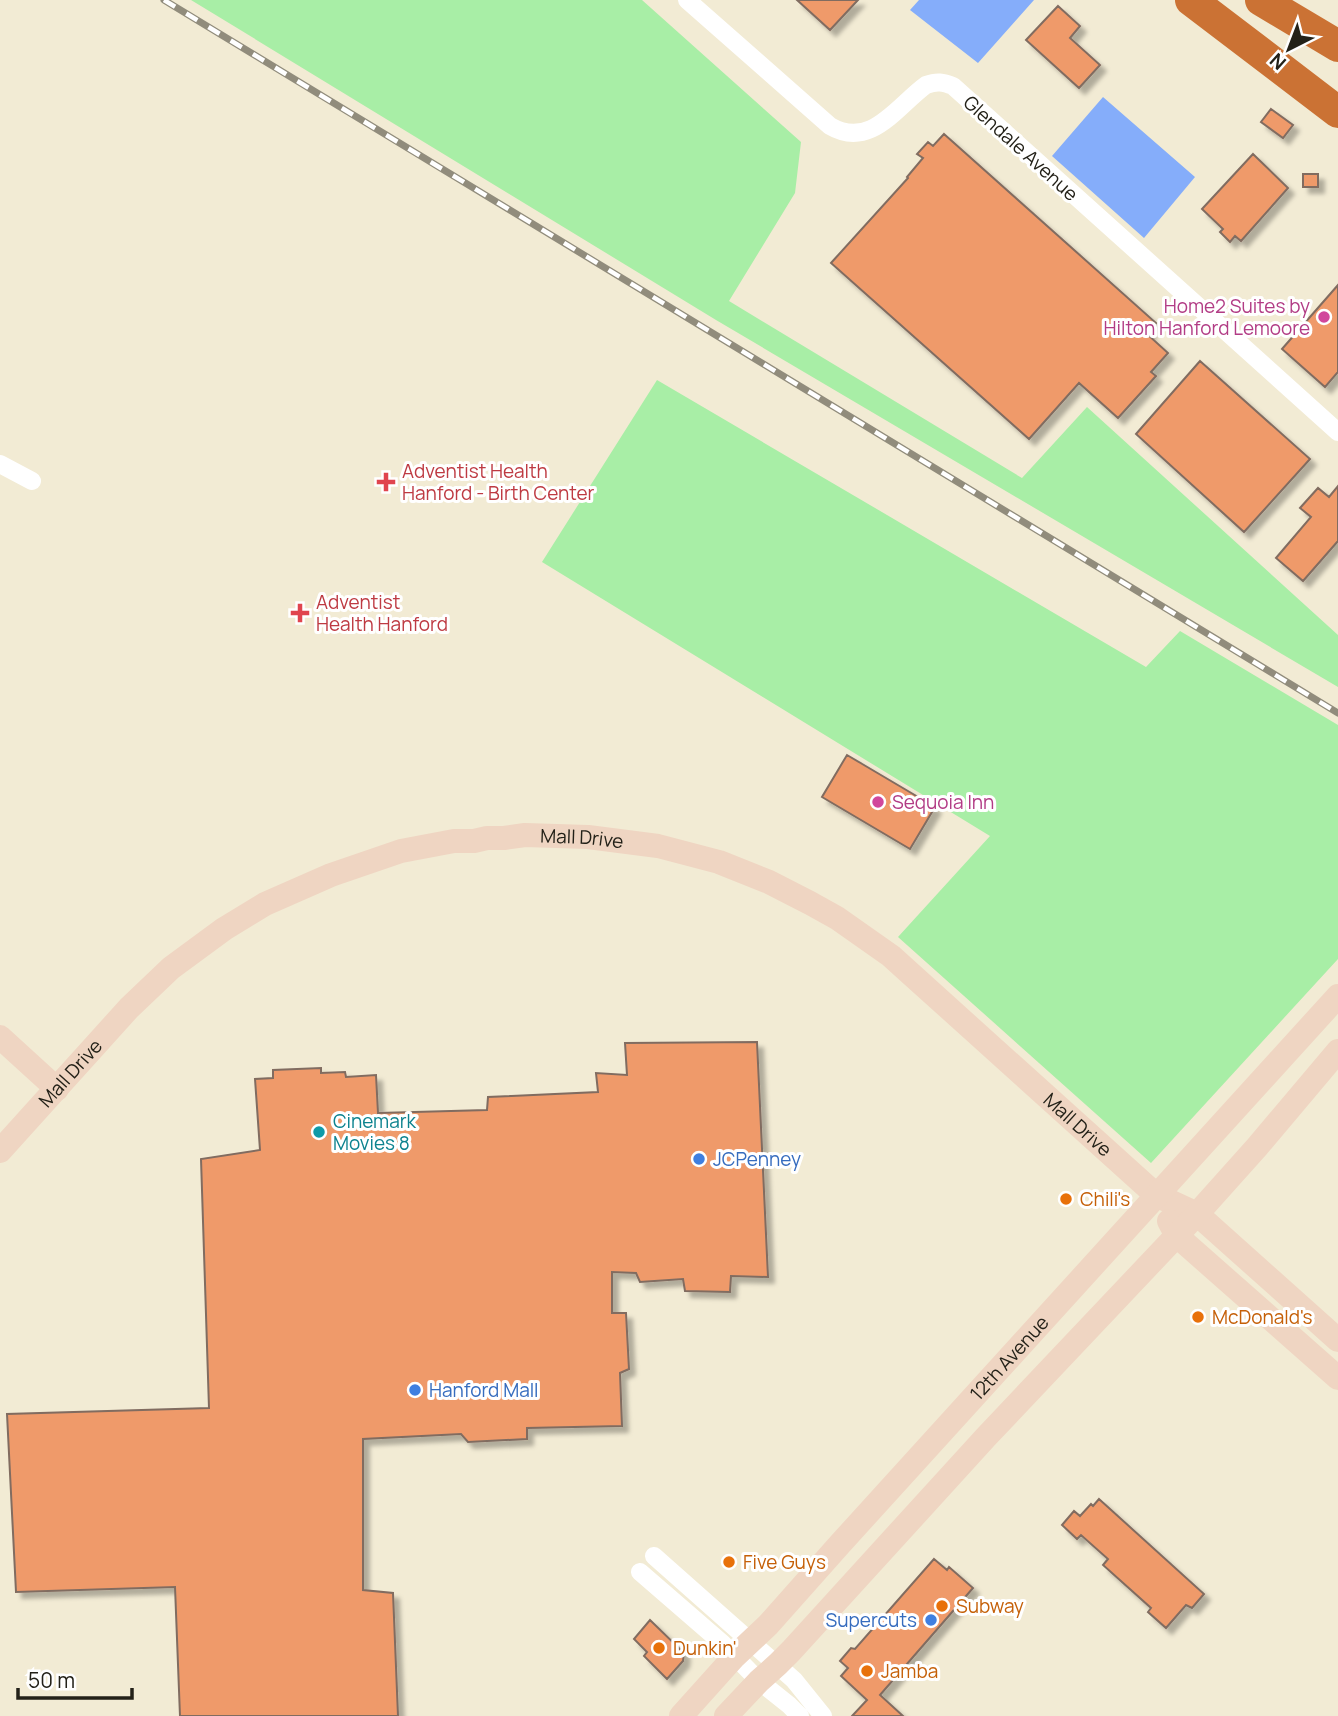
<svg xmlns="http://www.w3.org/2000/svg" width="1338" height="1716" font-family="Manrope,sans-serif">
<defs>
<filter id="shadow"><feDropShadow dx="6" dy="6" stdDeviation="2" flood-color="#0004"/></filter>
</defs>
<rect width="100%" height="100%" fill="#f2ebd4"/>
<path fill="#a8eea6" d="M191,0H642L801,142L795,193L729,301L1022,478L1087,407L1338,635V687L716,320Z
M657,380L1146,667L1180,631L1338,725V959L1151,1163L898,937L990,836L542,562Z"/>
<path fill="#85adfa" d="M919,0H1034L978,63L910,10Z
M1103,97L1195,177L1144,238L1052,156Z"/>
<path fill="#ef9a6a" stroke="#816c61" stroke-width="2" filter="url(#shadow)" d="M797,0H858L830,30Z
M1058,6L1080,26L1070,38L1100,65L1079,88L1026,40Z
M1271,109L1293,125L1283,138L1261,122Z
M944,134L1156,323L1147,334L1168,353L1151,372L1156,376L1118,418L1079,383L1029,439L831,263L908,178L907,177L923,158L917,154L928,142L933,146Z
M1253,154L1288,188L1241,241L1235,236L1230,242L1220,232L1223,229L1202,209Z
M1303,174H1318V187H1303Z
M1338,285V372L1325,387L1282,349Z
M1200,361L1310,459L1244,532L1136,434Z
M1338,486V541L1303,581L1276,558L1311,517L1300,508L1318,488L1329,497Z
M847,755L935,807L910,849L822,797Z
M757,1042L768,1277L731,1276L730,1292L685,1291L683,1279L640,1282L636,1273L612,1272V1313H626L629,1369L620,1373L622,1426L527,1428V1439L468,1442L461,1434L363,1439V1590L393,1593L398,1716H180L175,1587L16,1592L7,1414L209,1408L201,1159L260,1150L255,1079L273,1078V1070L321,1068V1073L345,1072L346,1077L376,1075L378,1113L487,1110L488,1097L598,1092L596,1073L627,1075L625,1043Z
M1099,1499L1204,1594L1192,1608L1186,1605L1166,1628L1148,1612L1151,1608L1103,1565L1108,1559L1081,1535L1077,1539L1062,1525L1074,1511L1080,1516L1091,1504L1093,1506Z
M934,1559L947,1570L949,1567L973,1588L880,1695L903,1716H852L867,1700L841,1676L848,1668L840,1661L851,1648L855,1649Z
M650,1620L684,1653L683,1661L667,1679L644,1656L647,1652L634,1639Z"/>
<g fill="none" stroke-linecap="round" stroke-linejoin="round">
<path stroke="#fff" stroke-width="18" d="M687,0L830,126C871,150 897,106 926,85C937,81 943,82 953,86L1338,432
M0,464L32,481
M654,1556L794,1680L823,1716
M640,1572L722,1643L759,1681L789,1705L800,1716"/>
<g stroke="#efd5c2" stroke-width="24">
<path d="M0,1037L57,1089"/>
<path id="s1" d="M0,1151L129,1008L171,968L224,929L265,904L331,875L401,851L454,841H474L487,838H504L525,835L588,837L658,846L719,862L769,882L810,903L837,918L891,956L912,975L1156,1195L1197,1214L1338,1340"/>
<path d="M1169,1221L1177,1236L1338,1378"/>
<path id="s2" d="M681,1716L734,1657L768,1625L840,1544L1338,996"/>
<path d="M726,1716L759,1681L778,1664L791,1651L986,1437L1197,1214L1257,1147L1338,1051"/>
</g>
<path stroke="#cb7234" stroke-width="32" d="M1191,0L1338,112
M1261,0L1338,46"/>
<defs>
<path id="rail" d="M164,0L1338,713"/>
</defs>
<use href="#rail" stroke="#918c7c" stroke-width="7"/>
<use href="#rail" stroke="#fff" stroke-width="4.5" stroke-dasharray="13" stroke-linecap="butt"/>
</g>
<g fill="#d1479c" stroke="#fff" stroke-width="2.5">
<circle cx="1324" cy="317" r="7"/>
<circle cx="878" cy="802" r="7"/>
</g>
<g fill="#e0444e" stroke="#fff" stroke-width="2.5">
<path d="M382.5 471.5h7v7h7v7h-7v7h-7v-7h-7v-7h7z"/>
<path d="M296.5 602.5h7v7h7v7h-7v7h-7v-7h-7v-7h7z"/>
</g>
<circle fill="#0f9aa8" stroke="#fff" stroke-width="2.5" cx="319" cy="1132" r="7"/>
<g fill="#3f7fe0" stroke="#fff" stroke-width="2.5">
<circle cx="699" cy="1159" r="7"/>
<circle cx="415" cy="1390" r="7"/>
<circle cx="931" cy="1620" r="7"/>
</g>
<g fill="#e8710a" stroke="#fff" stroke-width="2.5">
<circle cx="1066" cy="1199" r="7"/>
<circle cx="1198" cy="1317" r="7"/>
<circle cx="729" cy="1562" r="7"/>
<circle cx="942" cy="1606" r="7"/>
<circle cx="659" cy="1648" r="7"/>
<circle cx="867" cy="1671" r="7"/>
</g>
<g text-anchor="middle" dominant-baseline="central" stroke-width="6" stroke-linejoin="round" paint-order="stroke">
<g font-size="19" fill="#232118" stroke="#fff">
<text transform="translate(1021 148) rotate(42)">Glendale Avenue</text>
<text stroke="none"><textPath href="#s1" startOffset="693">Mall Drive</textPath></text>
<text stroke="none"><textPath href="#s1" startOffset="105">Mall Drive</textPath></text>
<text stroke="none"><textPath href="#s1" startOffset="1281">Mall Drive</textPath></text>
<text stroke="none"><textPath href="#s2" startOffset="486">12th Avenue</textPath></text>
</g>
<g font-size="19" fill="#b23c85" stroke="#fff" text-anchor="end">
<text x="1310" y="306">Home2 Suites by<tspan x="1310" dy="22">Hilton Hanford Lemoore</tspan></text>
<text x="892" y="802" text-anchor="start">Sequoia Inn</text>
</g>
<g font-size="19" fill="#be3a42" stroke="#fff" text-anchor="start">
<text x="402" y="471">Adventist Health<tspan x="402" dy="22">Hanford - Birth Center</tspan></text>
<text x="316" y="602">Adventist<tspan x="316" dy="22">Health Hanford</tspan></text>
</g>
<g font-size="19" fill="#0d838f" stroke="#fff" text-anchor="start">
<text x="333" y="1121">Cinemark<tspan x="333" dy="22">Movies 8</tspan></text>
</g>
<g font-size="19" fill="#366cbe" stroke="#fff" text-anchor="start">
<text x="713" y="1159">JCPenney</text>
<text x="429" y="1390">Hanford Mall</text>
<text x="917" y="1620" text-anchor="end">Supercuts</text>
</g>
<g font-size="19" fill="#c56008" stroke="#fff" text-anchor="start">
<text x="1080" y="1199">Chili's</text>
<text x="1212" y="1317">McDonald's</text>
<text x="743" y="1562">Five Guys</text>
<text x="956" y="1606">Subway</text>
<text x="673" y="1648">Dunkin'</text>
<text x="881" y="1671">Jamba</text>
</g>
</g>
<g transform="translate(1289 49) rotate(222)" stroke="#ffffff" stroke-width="5" paint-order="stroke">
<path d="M0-5L12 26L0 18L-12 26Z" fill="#232118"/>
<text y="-10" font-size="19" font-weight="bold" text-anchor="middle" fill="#232118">N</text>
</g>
<path d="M18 1688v10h114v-10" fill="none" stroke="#232118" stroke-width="3.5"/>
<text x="28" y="1688" font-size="21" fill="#232118" stroke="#ffffff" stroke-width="5" paint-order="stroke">50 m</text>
</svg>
